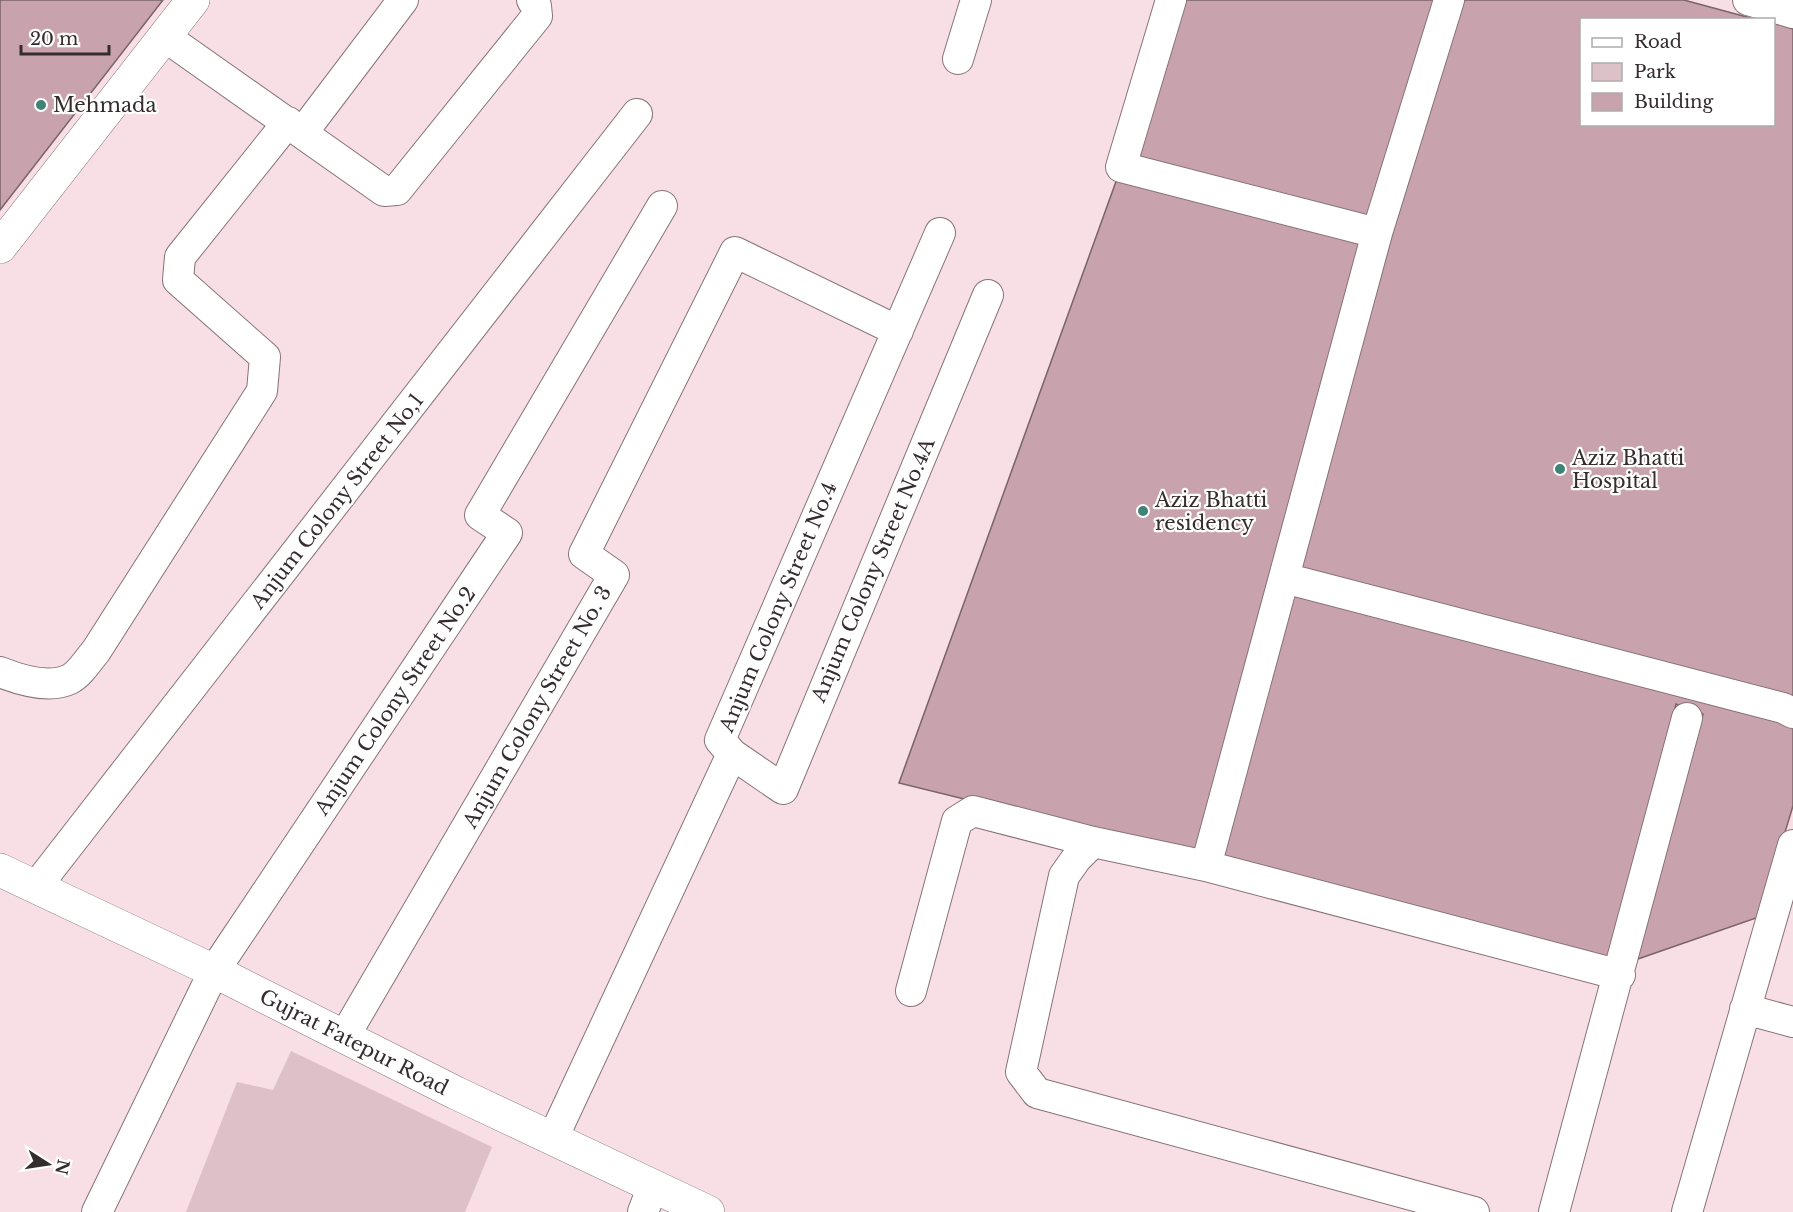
<svg xmlns="http://www.w3.org/2000/svg" width="1793" height="1212" font-family="'Libre Baskerville',serif">
<rect width="100%" height="100%" fill="#f7dfe5"/>
<path fill="#ddc1c8" d="M291,1051L492,1147L465,1212H186L237,1082L273,1090Z"/>
<path fill="#c8a2ac" stroke="#786469" stroke-width="1.5" d="M0,0H163L0,210Z
M1182,0H1436L1368,217L1133,160Z
M1464,0H1684L1758,20H1582V124H1774V23L1793,29V806L1759,917L1635,960L1703,714L1676,704L1611,962L1220,860L1392,235Z
M1118,176L1363,238L1199,851L1070,825L899,783Z"/>
<g fill="none" stroke-linecap="round" stroke-linejoin="round">
<defs>
<path id="street" d="M1171,0L1121,167L1377,233L1206,866
M1748,0L1793,13
M164,36L384,191L397,190L537,16L536,6L532,0
M958,59L976,0
M303,132L403,0
M1377,233L1449,0
M1284,578L1783,708L1793,713
M0,672C20,680 50,689 70,679C80,674 89,659 96,651L262,391L265,357L178,280L180,257L288,122
M732,754L783,789L988,295
M1093,842L1076,859L1064,876L1021,1072L1037,1093L1474,1212
M36,887L637,114
M911,991L957,821L973,811L1093,842L1206,866L1620,975
M1745,1009L1793,1022
M344,1037L614,575L584,554L735,252L898,331
M553,1138L732,754L720,740L940,233
M97,1212L214,971L507,533L480,515L662,206
M643,1212L653,1186
M1554,1212L1687,718
M1687,1212L1793,845"/>
<path id="secondary" d="M0,247L193,0
M0,870L214,971L456,1093L708,1212"/>
</defs>
<use href="#street" stroke="#887379" stroke-width="32"/>
<use href="#secondary" stroke="#887379" stroke-width="34"/>
<use href="#street" stroke="#fff" stroke-width="30"/>
<use href="#secondary" stroke="#fff" stroke-width="33"/>
</g>
<g fill="#3f8377" stroke="#fff" stroke-width="2">
<circle cx="41" cy="105" r="6"/>
<circle cx="1560" cy="469" r="6"/>
<circle cx="1143" cy="511" r="6"/>
</g>
<g text-anchor="middle" dominant-baseline="central" stroke-width="4.5" stroke-linejoin="round" paint-order="stroke">
<g font-size="20" fill="#352c2e" stroke="#fff" text-anchor="start">
<text x="53" y="105">Mehmada</text>
<text x="1572" y="458">Aziz Bhatti<tspan x="1572" dy="23">Hospital</tspan></text>
<text x="1155" y="500">Aziz Bhatti<tspan x="1155" dy="23">residency</tspan></text>
</g>
<g font-size="20" fill="#352c2e" stroke="#fff">
<text transform="translate(337 501) rotate(-52)">Anjum Colony Street No,1</text>
<text transform="translate(873 570) rotate(-67)">Anjum Colony Street No.4A</text>
<text transform="translate(778 607) rotate(-67)">Anjum Colony Street No.4</text>
<text transform="translate(395 701) rotate(-56)">Anjum Colony Street No.2</text>
<text transform="translate(537 707) rotate(-60)">Anjum Colony Street No. 3</text>
<text transform="translate(354 1042) rotate(27)">Gujrat Fatepur Road</text>
</g>
</g>
<rect x="1580" y="18" width="195" height="108" fill="#ffffff" stroke="#aeabab" stroke-width="1.5"/>
<rect x="1592" y="38" width="30" height="9" fill="#ffffff" stroke="#aeabab" stroke-width="1.5"/>
<text x="1634" y="48" font-size="18" fill="#352c2e">Road</text>
<rect x="1592" y="63" width="30" height="18" fill="#ddc1c8" stroke="#aeabab" stroke-width="1.5"/>
<text x="1634" y="78" font-size="18" fill="#352c2e">Park</text>
<rect x="1592" y="93" width="30" height="18" fill="#c8a2ac" stroke="#aeabab" stroke-width="1.5"/>
<text x="1634" y="108" font-size="18" fill="#352c2e">Building</text>
<g transform="translate(48 1164) rotate(102)" stroke="#ffffff" stroke-width="4.5" paint-order="stroke">
<path d="M0-4.5L10 22L0 15L-10 22Z" fill="#352c2e"/>
<text y="-9" font-size="16" font-weight="bold" text-anchor="middle" fill="#352c2e">N</text>
</g>
<path d="M21 45v9h88v-9" fill="none" stroke="#352c2e" stroke-width="3"/>
<text x="30" y="45" font-size="18" fill="#352c2e" stroke="#ffffff" stroke-width="4.5" paint-order="stroke">20 m</text>
</svg>
